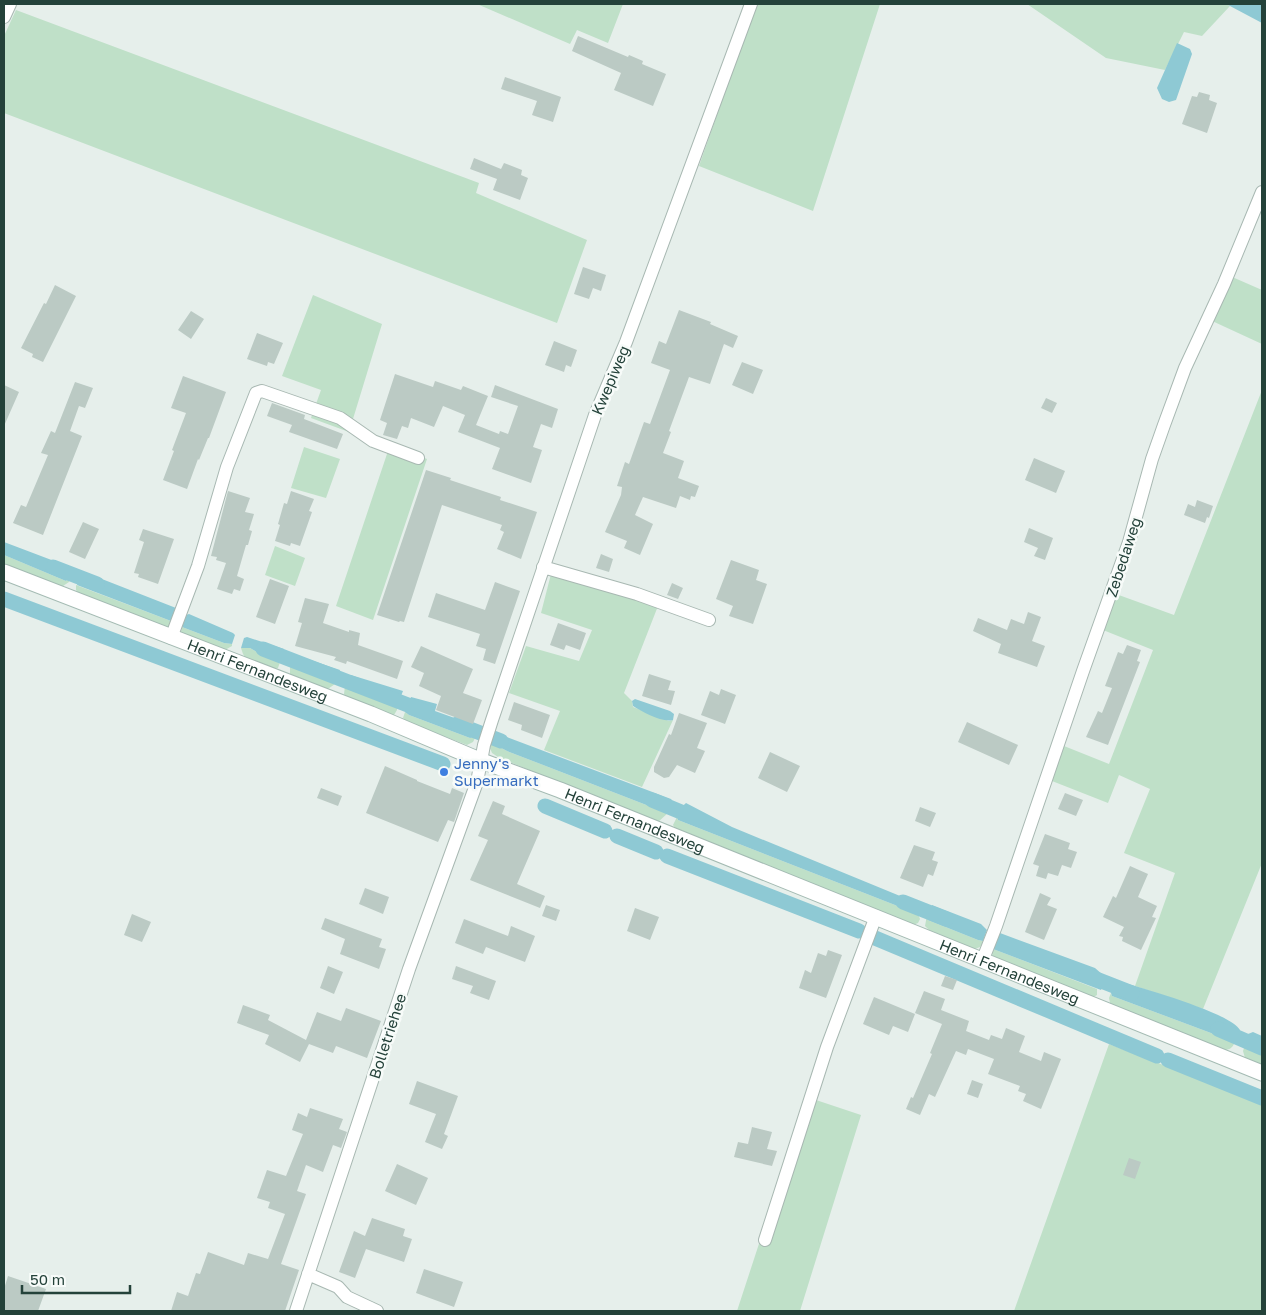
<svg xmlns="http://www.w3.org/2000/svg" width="1266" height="1315" font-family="'Golos Text',sans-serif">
<rect width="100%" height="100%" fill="#e6efeb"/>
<path fill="#bfe0c8" d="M477,4H623L608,43L577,30L570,44Z
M756,4H880L813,211L699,166Z
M1027,4H1227L1230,6L1202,36L1184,32L1165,70L1106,58Z
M16,10L479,183L476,193L587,240L557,323L4,113V36Z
M1230,276L1262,290V344L1210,320Z
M313,295L382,324L349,432L311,418L321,390L282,376Z
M1262,390V863L1203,1009L1135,986L1175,873L1124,853L1150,789L1119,775L1108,803L1052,781L1064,746L1109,764L1153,650L1103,630L1116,594L1174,615Z
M390,445L427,459L373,620L336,606Z
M304,447L340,459L326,498L291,488Z
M275,546L305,558L295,586L265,575Z
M4,555L66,581L69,577H71L69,582L60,588L4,565Z
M551,574L658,606L624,693L632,701L633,707L669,721L673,720L642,787L544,750L560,711L509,693L526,646L579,661L592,630L541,613Z
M76,585L171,621L168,628L165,629L78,593L76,590Z
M182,627L224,643L232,644V646L225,650L185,635L181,632Z
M241,648H250L267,658L280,662L278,668L270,670L247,660L243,654Z
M293,666L335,684L325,691L291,677L290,674V667Z
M345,686L397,706V710L394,715L390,716L347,699L344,694Z
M405,712L409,715L470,738L476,736L473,742L467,745L407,722L403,718Z
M492,743L507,751L667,813L669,812L657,823L498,757L492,753L490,748Z
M677,817L678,820L918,914L920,919L918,923L913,925L675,828L673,825Z
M927,915L928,920L978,940L983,941V943L980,947L975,949L929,930L925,926Z
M993,949L1097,989V995L1092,998L995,959L992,954Z
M1111,993L1112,996L1235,1042C1232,1049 1229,1050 1222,1050L1114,1005L1110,1003L1109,998Z
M1109,1044L1215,1085L1262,1105V1311H1014Z
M1245,1045L1246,1048L1262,1054V1065L1245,1058L1243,1051Z
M807,1097L861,1115L800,1311H737Z"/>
<path fill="#8ec9d4" d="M1227,4H1262V23L1230,6Z
M1177,43L1190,49L1192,54L1176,100L1169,102L1162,99L1157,88Z
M4,542L70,567C72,573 69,577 66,581L4,555Z
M84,572L176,608L171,621L77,585L81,573Z
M189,614L233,633L235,635L232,644L224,643L182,627L186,615Z
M247,637L284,649L280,662L267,658L250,648H241L244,638Z
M293,654L340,670L335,684L293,666L290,667L289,665Z
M351,675L403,691L397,706L346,687L348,676Z
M411,697L437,704L435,711L477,726L473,737L470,738L409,715L405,712Z
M635,699L670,711L674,714L673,720C662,723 643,712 633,706L632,701Z
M496,733L671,799L673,802L667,813L507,751L492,743Z
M686,803L732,827L922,905L918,914L678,820C677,814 681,807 686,803Z
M932,905L981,924L987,930L983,941L978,940L928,920L927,915Z
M1000,933L1095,968L1103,975L1106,979L1101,990L993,949Z
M1117,981C1139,987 1231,1013 1240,1030L1235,1042L1112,996L1111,993Z
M1253,1032L1262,1036V1054L1246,1048L1245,1045L1248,1034Z"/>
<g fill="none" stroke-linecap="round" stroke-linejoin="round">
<path stroke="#8ec9d4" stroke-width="15" d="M53,567L97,584
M4,599L443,764
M263,649L426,712
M457,724L501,741
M652,800L698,819
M545,806L605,831
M617,836L656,852
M667,856L859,931
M903,902L946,919
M875,938L1157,1056
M1086,975L1132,993
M1218,1029L1262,1048
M1168,1060L1262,1098"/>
</g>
<path fill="#bbcac4" d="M578,36L628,57L629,55L643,61L642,64L666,74L653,106L614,90L621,73L572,51Z
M505,77L561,97L553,122L532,115L537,101L501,89Z
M1199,92L1210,95L1209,100L1217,103L1207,133L1182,124L1192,96L1197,97Z
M474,158L501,169L504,163L522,170L521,175L528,178L520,200L493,190L497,179L470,169Z
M583,267L606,275L601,291L593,288L589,299L574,294Z
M55,285L76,296L43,362L32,357L33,354L21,348L44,303L46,304Z
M679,310L711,322L710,324L738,336L733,348L724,344L710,384L689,377L669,431L671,432L663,453L684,461L678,478L699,486L695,497L691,496L690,500L680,496L676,508L643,497L635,515L653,524L640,555L624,548L627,541L605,532L621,495L622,487L617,486L625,462L629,464L644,422L650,424L670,370L651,363L659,341L666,344Z
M191,311L204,319L191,339L178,330Z
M257,333L283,343L274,364L268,362L267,366L247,359Z
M554,341L577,350L571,367L566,365L564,372L545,365Z
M742,362L763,370L753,394L732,385Z
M395,374L433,387L435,381L461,390L463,386L488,396L476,425L499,434L500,431L508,434L518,406L491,397L495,385L558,409L552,428L541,424L533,447L542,450L531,483L492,469L500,448L458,432L465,415L443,406L434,427L411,418L408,428L402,426L397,439L383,435L387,423L380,420Z
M183,376L226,392L209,438H208L199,460L198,459L187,489L163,480L174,451L172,450L186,413L171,408Z
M75,382L93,388L85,408L79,406L70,431L82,436L43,535L13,523L21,505L26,507L48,455L41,453L51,431L55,433Z
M4,385L19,392L4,426Z
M1046,398L1057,403L1052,413L1041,408Z
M272,403L305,415L304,419L343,434L337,449L289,432L292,425L267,416Z
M1034,458L1065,471L1056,493L1025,480Z
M426,470L451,478L450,480L501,497L500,500L537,512L521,559L497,549L504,532L500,530L502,525L442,505L404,622L400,621L399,622L377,615Z
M228,491L250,498L245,512L254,514L249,530L252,531L248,545H246L237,576L244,579L240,591L234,589L232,594L217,589L226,563L216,560L217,557L211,556Z
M291,491L314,499L309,511L312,512L300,546L291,543L290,546L275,541L280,525L278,524L284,503L287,504Z
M1197,500L1213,506L1209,518L1207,517L1205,523L1184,515L1188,504L1195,507Z
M83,522L99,529L85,559L69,552Z
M1029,528L1053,538L1045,560L1034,556L1038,548L1024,542Z
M143,529L174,539L158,584L138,577L139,574L134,573L144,542L139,540Z
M601,554L613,559L609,572L596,568Z
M731,560L759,570L756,580L767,584L753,624L729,616L733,606L716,599Z
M270,579L289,586L275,624L256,617Z
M495,582L520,591L495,664L483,660L486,649L476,646L480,634L428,617L436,593L485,610Z
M672,583L683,588L678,599L667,595Z
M305,598L329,604L323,623L349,632V630L360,633L358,645L403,661L397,679L347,661L346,664L334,660L336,657L295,646L302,623L298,622Z
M1028,612L1041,617L1032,641L1045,646L1037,667L998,653L1001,644L973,631L978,618L1007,630L1011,619L1024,624Z
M558,623L586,633L580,650L566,645L564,650L550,645Z
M1127,645L1141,650L1137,661L1140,662L1108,745L1086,737L1098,711L1102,713L1112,688L1105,686L1118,652L1123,654Z
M421,646L473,669L463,693L482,700L473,724L436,710L441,696L419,686L424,673L411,667Z
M649,674L671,681L668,690L675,691L671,705L642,696Z
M721,689L736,695L725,724L701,715L710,691L719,695Z
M514,702L550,715L542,738L521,730L522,725L508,720Z
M679,713L707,723L697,748L705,751L695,773L677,765L669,777L664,778L654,772V767L669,734L671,735Z
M967,722L1018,745L1009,765L958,742Z
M770,752L800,766L787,792L758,778Z
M385,766L417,780V781L450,794L452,788L464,793L454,822L448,820L438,842L366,813Z
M321,788L342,796L338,806L317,798Z
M1065,793L1083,800L1076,816L1058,809Z
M493,801L505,806L502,814L540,831L517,884L545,896L540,908L470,880L488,840L478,836Z
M920,807L936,813L930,827L915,821Z
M1045,834L1070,843L1068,849L1077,852L1071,868L1062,865L1058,876L1048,873L1046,879L1036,876L1039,866L1033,864Z
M914,845L935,852L932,860L938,862L933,876L928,874L923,887L900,878Z
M1130,866L1148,874L1138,897L1157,906L1152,917L1156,918L1141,950L1122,941L1123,937L1119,936L1124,927L1103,917L1113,896L1116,898Z
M365,888L389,897L383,914L359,904Z
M1040,893L1051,898L1047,905L1057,909L1044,940L1025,932Z
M546,905L560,910L556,921L542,916Z
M635,908L659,917L650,940L627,931Z
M132,914L151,922L142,942L124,935Z
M325,918L382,939L379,947L386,949L379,969L340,954L345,939L321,929Z
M464,919L508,936L511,926L535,936L525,962L486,947L483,954L455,943Z
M828,950L842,955L826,998L799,988L805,970L811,973L818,953L826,956Z
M328,966L343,972L334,994L320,988Z
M456,966L496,981L489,1000L470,993L473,986L452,979Z
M945,976L957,980L953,990L941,986Z
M924,991L945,999L941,1010L969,1021L966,1031L989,1040L991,1035L1002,1039L1006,1028L1025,1036L1019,1052L1041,1061L1044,1052L1061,1059L1041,1109L1023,1101L1026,1094L1018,1091L1020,1086L988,1074L994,1059L968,1049L966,1055L956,1051L935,1097L929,1094L920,1115L906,1109L911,1097L913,1098L932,1054L930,1053L942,1024L915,1013Z
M874,997L915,1014L908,1032L893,1026L889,1035L863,1024Z
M243,1005L270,1015L268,1020L306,1040L317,1012L341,1021L346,1008L381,1021L367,1058L336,1046L333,1053L309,1044L300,1062L265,1044L269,1035L237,1023Z
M972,1080L983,1084L978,1098L967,1094Z
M417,1081L458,1096L444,1134L448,1136L442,1149L425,1142L436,1114L409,1104Z
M310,1108L343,1119L339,1129L347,1132L341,1148L333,1145L323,1172L306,1165L297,1191L306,1194L281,1264L299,1270L285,1311H171L177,1292L188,1296L196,1273L200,1274L208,1252L244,1265L248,1253L268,1259L285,1214L268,1208L270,1202L257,1198L267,1170L286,1176L303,1134L292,1130L298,1113L307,1117Z
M752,1127L772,1132L767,1149L777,1151L772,1166L734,1157L738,1142L748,1144Z
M1129,1158L1141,1162L1135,1179L1123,1175Z
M397,1164L428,1178L416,1205L385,1191Z
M372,1218L405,1229L403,1236L412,1239L404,1262L366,1249L355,1278L339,1272L354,1231L365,1236Z
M424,1269L463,1282L454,1307L416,1293Z
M8,1276L46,1289L38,1311H4V1289Z"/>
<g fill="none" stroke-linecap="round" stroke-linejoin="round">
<defs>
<path id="street" d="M4,17L10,4
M543,567L637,594L709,620
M171,638L198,566L227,467L256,393L262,391L340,418L373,441L418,458
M983,959L996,926L1083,671L1129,542L1152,459L1164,425L1185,368L1224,284L1262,192
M765,1240L827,1047L876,916
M308,1274L338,1287L347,1297L377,1311
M296,1311L409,969L477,782L484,745L492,720L595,415L626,342L751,4"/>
<g id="secondary">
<path id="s1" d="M4,572L371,714L482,761L560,790L1262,1073"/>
</g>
</defs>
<use href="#street" stroke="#a8b8b2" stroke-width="14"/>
<use href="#secondary" stroke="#a4bbb3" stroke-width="17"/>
<use href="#street" stroke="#fff" stroke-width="12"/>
<use href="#secondary" stroke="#fff" stroke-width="15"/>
</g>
<circle fill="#3f7fe0" stroke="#f7fbf9" stroke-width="2" cx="444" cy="772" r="5"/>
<g text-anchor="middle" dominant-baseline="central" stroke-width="5" stroke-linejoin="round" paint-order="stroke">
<g font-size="15" fill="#24423a" stroke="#f7fbf9">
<text transform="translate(610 380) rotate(-67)">Kwepiweg</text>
<text transform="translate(1123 557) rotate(-72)">Zebedaweg</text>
<text stroke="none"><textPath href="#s1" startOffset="272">Henri Fernandesweg</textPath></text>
<text stroke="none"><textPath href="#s1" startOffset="678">Henri Fernandesweg</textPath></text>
<text stroke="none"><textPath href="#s1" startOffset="1082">Henri Fernandesweg</textPath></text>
<text transform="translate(387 1036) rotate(-72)">Bolletriehee</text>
</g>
<g font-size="15" fill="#366cbe" stroke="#f7fbf9" text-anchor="start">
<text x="454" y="763">Jenny's<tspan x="454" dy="17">Supermarkt</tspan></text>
</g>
</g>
<rect width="1266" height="1315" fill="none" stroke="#24423a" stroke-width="10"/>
<path d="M22 1285v8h108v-8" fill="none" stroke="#24423a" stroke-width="2.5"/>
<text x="30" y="1285" font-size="15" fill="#24423a" stroke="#f7fbf9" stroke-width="4" paint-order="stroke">50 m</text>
</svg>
